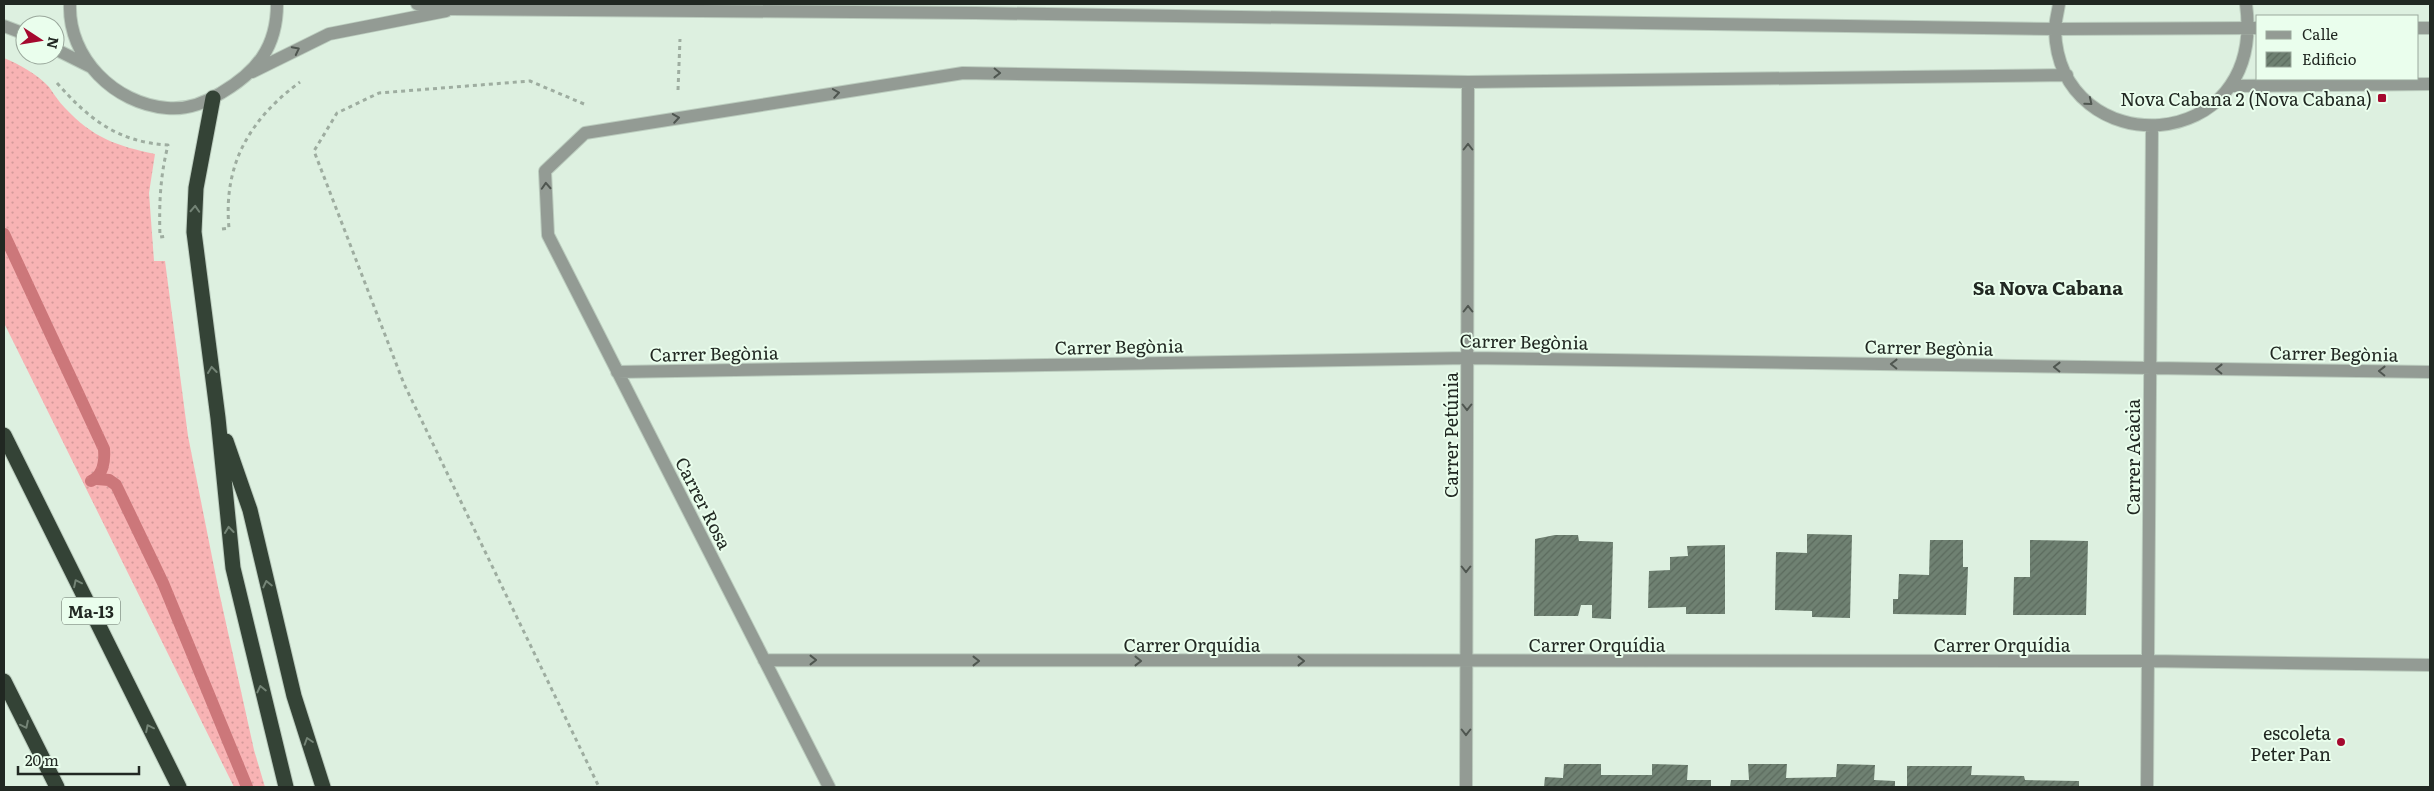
<svg xmlns="http://www.w3.org/2000/svg" width="2434" height="791" font-family="Literata,serif">
<defs>
<pattern id="grass-dots" width="8" height="8" patternUnits="userSpaceOnUse" patternTransform="scale(1.25)"><rect width="8" height="8" fill="#f8b3b4"/><path d="M2 2h.1M6 6h.1" fill="none" stroke="#d49a9a" stroke-width="1.8" stroke-linecap="round"/></pattern>
<pattern id="building-hatch" width="6" height="6" patternUnits="userSpaceOnUse" patternTransform="scale(1.25)"><rect width="6" height="6" fill="#6f8172"/><path d="M-1 1l2-2M0 6l6-6M5 7l2-2" fill="none" stroke="#5b6a5d"/></pattern>
</defs>
<rect width="100%" height="100%" fill="#ddf0e0"/>
<path fill="url(#grass-dots)" d="M4,58C19,64 37,74 49,87C54,94 59,102 65,108C93,138 117,146 155,154L149,193L154,261H165L188,436L218,587L254,750L265,787H234L4,323Z"/>
<g fill="none" stroke-linecap="round" stroke-linejoin="round">
<path stroke="#cc777a" stroke-width="12" d="M4,234L104,449C105,461 103,476 91,481
M97,479L109,480L116,485L163,583L247,787"/>
</g>
<path fill="url(#building-hatch)" d="M1807,534L1852,535L1850,618L1812,617V611L1775,610L1776,552L1807,553Z
M1555,535H1578L1579,541L1613,542L1611,619L1592,618V605H1581L1578,616H1534L1535,539Z
M1930,540H1963V567H1968L1966,615L1893,614V599H1898L1899,574L1929,575Z
M2030,540L2088,541L2086,615H2013L2014,577H2030Z
M1725,545V614H1686V607L1648,608L1649,571L1670,570V557L1688,556L1687,546Z
M1564,764H1601V775H1652V764L1688,765L1687,780H1711V787H1544L1545,777L1563,778Z
M1748,764H1787L1786,778L1836,777L1837,764L1875,765L1874,780L1895,781V787H1730L1731,780H1749Z
M1907,766H1972L1971,775L2024,776L2025,780L2079,781V787H1907Z"/>
<g fill="none" stroke-linecap="round" stroke-linejoin="round">
<defs>
<path id="minor" d="M70,4C68,58 115,104 167,108C187,110 205,103 221,93C257,72 277,47 277,4
M417,4L453,9L975,13L2055,29L2258,28
M2059,4C2058,12 2055,22 2055,30C2059,164 2267,158 2246,4
M4,26L25,34
M2418,28H2430
M55,49L91,67
M252,72L329,34L446,11
M2231,86L2430,84
M617,372L1468,358L2430,372
M764,660L2148,661L2430,665
M829,787L548,235L545,171L585,133L963,73L1468,82L2067,75
M1466,787L1468,82
M2147,787L2152,127"/>
<path id="highway" d="M213,98L196,188L194,232L218,418L233,568L286,787
M4,435L179,787
M226,441L250,510L294,696L323,787
M4,681L57,787"/>
</defs>
<use href="#minor" stroke="#bbccbe" stroke-width="14"/>
<use href="#highway" stroke="#bbccbe" stroke-width="17"/>
<path stroke="#9eada0" stroke-width="3" stroke-dasharray="4 4" stroke-linecap="butt" d="M57,83C89,119 117,142 168,145C160,177 159,204 160,237L167,236
M678,90L680,39
M584,104L530,81L379,93L337,113L314,151L404,384L599,787
M222,229L229,228C223,164 250,119 300,82"/>
<use href="#minor" stroke="#939b94" stroke-width="12"/>
<use href="#highway" stroke="#344336" stroke-width="15"/>
</g>
<defs><path id="oneway-chevron" d="M-2-3.5L2.5 0L-2 3.5" fill="none" stroke-width="1.6" stroke-linecap="round" stroke-linejoin="round" transform="scale(1.25)"/></defs>
<g stroke="#4f5650">
<use href="#oneway-chevron" transform="translate(296 50) rotate(-27)"/>
<use href="#oneway-chevron" transform="translate(997 73) rotate(1)"/>
<use href="#oneway-chevron" transform="translate(836 93) rotate(-9)"/>
<use href="#oneway-chevron" transform="translate(2089 102) rotate(39)"/>
<use href="#oneway-chevron" transform="translate(676 118) rotate(-9)"/>
<use href="#oneway-chevron" transform="translate(1468 147) rotate(-90)"/>
<use href="#oneway-chevron" transform="translate(546 186) rotate(-93)"/>
<use href="#oneway-chevron" transform="translate(1468 309) rotate(-90)"/>
<use href="#oneway-chevron" transform="translate(1894 364) rotate(-179)"/>
<use href="#oneway-chevron" transform="translate(2057 367) rotate(-179)"/>
<use href="#oneway-chevron" transform="translate(2219 369) rotate(-179)"/>
<use href="#oneway-chevron" transform="translate(2382 371) rotate(-179)"/>
<use href="#oneway-chevron" transform="translate(1467 407) rotate(90)"/>
<use href="#oneway-chevron" transform="translate(1466 569) rotate(90)"/>
<use href="#oneway-chevron" transform="translate(813 660)"/>
<use href="#oneway-chevron" transform="translate(976 661)"/>
<use href="#oneway-chevron" transform="translate(1138 661)"/>
<use href="#oneway-chevron" transform="translate(1301 661)"/>
<use href="#oneway-chevron" transform="translate(1466 732) rotate(90)"/>
</g>
<g stroke="#748476">
<use href="#oneway-chevron" transform="translate(195 209) rotate(-87)"/>
<use href="#oneway-chevron" transform="translate(212 370) rotate(-97)"/>
<use href="#oneway-chevron" transform="translate(229 530) rotate(-96)"/>
<use href="#oneway-chevron" transform="translate(77 583) rotate(-116)"/>
<use href="#oneway-chevron" transform="translate(267 584) rotate(-103)"/>
<use href="#oneway-chevron" transform="translate(261 689) rotate(-103)"/>
<use href="#oneway-chevron" transform="translate(25 725) rotate(64)"/>
<use href="#oneway-chevron" transform="translate(149 728) rotate(-116)"/>
<use href="#oneway-chevron" transform="translate(308 741) rotate(-108)"/>
</g>
<g fill="#a5092f" stroke="#eafeed" stroke-width="2">
<rect x="2377" y="93" width="10" height="10" rx="2.5"/>
<circle cx="2341" cy="742" r="5"/>
</g>
<g text-anchor="middle" dominant-baseline="central" stroke-width="4" stroke-linejoin="round" paint-order="stroke">
<rect fill="#eafeed" stroke="#5d685f" stroke-width="1" x="62" y="597.5" width="58" height="27" rx="4"/>
<g font-size="16" font-weight="bold" fill="#212822">
<text x="91" y="611">Ma-13</text>
</g>
<g font-size="18" fill="#212822" stroke="#eafeed" text-anchor="end">
<text x="2372" y="98">Nova Cabana 2 (Nova Cabana)</text>
<text x="2331" y="732">escoleta<tspan x="2331" dy="21">Peter Pan</tspan></text>
</g>
<g font-size="18" fill="#212822" stroke="#eafeed">
<text transform="translate(1524 341) rotate(1)">Carrer Begònia</text>
<text transform="translate(1119 346) rotate(-1)">Carrer Begònia</text>
<text transform="translate(1929 347) rotate(1)">Carrer Begònia</text>
<text transform="translate(714 353) rotate(-1)">Carrer Begònia</text>
<text transform="translate(2334 353) rotate(1)">Carrer Begònia</text>
<text transform="translate(1450 435) rotate(-90)">Carrer Petúnia</text>
<text transform="translate(2132 457) rotate(-90)">Carrer Acàcia</text>
<text transform="translate(704 503) rotate(63)">Carrer Rosa</text>
<text x="1192" y="644">Carrer Orquídia</text>
<text x="1597" y="644">Carrer Orquídia</text>
<text x="2002" y="644">Carrer Orquídia</text>
</g>
<g font-size="19" font-weight="bold" fill="#212822" stroke="#eafeed">
<text x="2048" y="287">Sa Nova Cabana</text>
</g>
</g>
<rect width="2434" height="791" fill="none" stroke="#212822" stroke-width="10"/>
<rect x="2256" y="15" width="162" height="65" fill="#eafeed" stroke="#9aa89c"/>
<rect x="2266" y="31" width="25" height="8" fill="#939b94" stroke="#9aa89c"/>
<text x="2302" y="40" font-size="15" fill="#212822">Calle</text>
<rect x="2266" y="52" width="25" height="15" fill="url(#building-hatch)" stroke="#9aa89c"/>
<text x="2302" y="65" font-size="15" fill="#212822">Edificio</text>
<g transform="translate(40 40) rotate(102)"><circle r="24" fill="#eafeed" stroke="#9aa89c"/>
<path d="M0-4L9 19L0 12L-9 19Z" fill="#a5092f"/>
<text y="-8" font-size="14" font-weight="bold" text-anchor="middle" fill="#212822">N</text>
</g>
<path d="M18 766v8h121v-8" fill="none" stroke="#212822" stroke-width="2.5"/>
<text x="25" y="766" font-size="15" fill="#212822" stroke="#eafeed" stroke-width="4" paint-order="stroke">20 m</text>
</svg>
